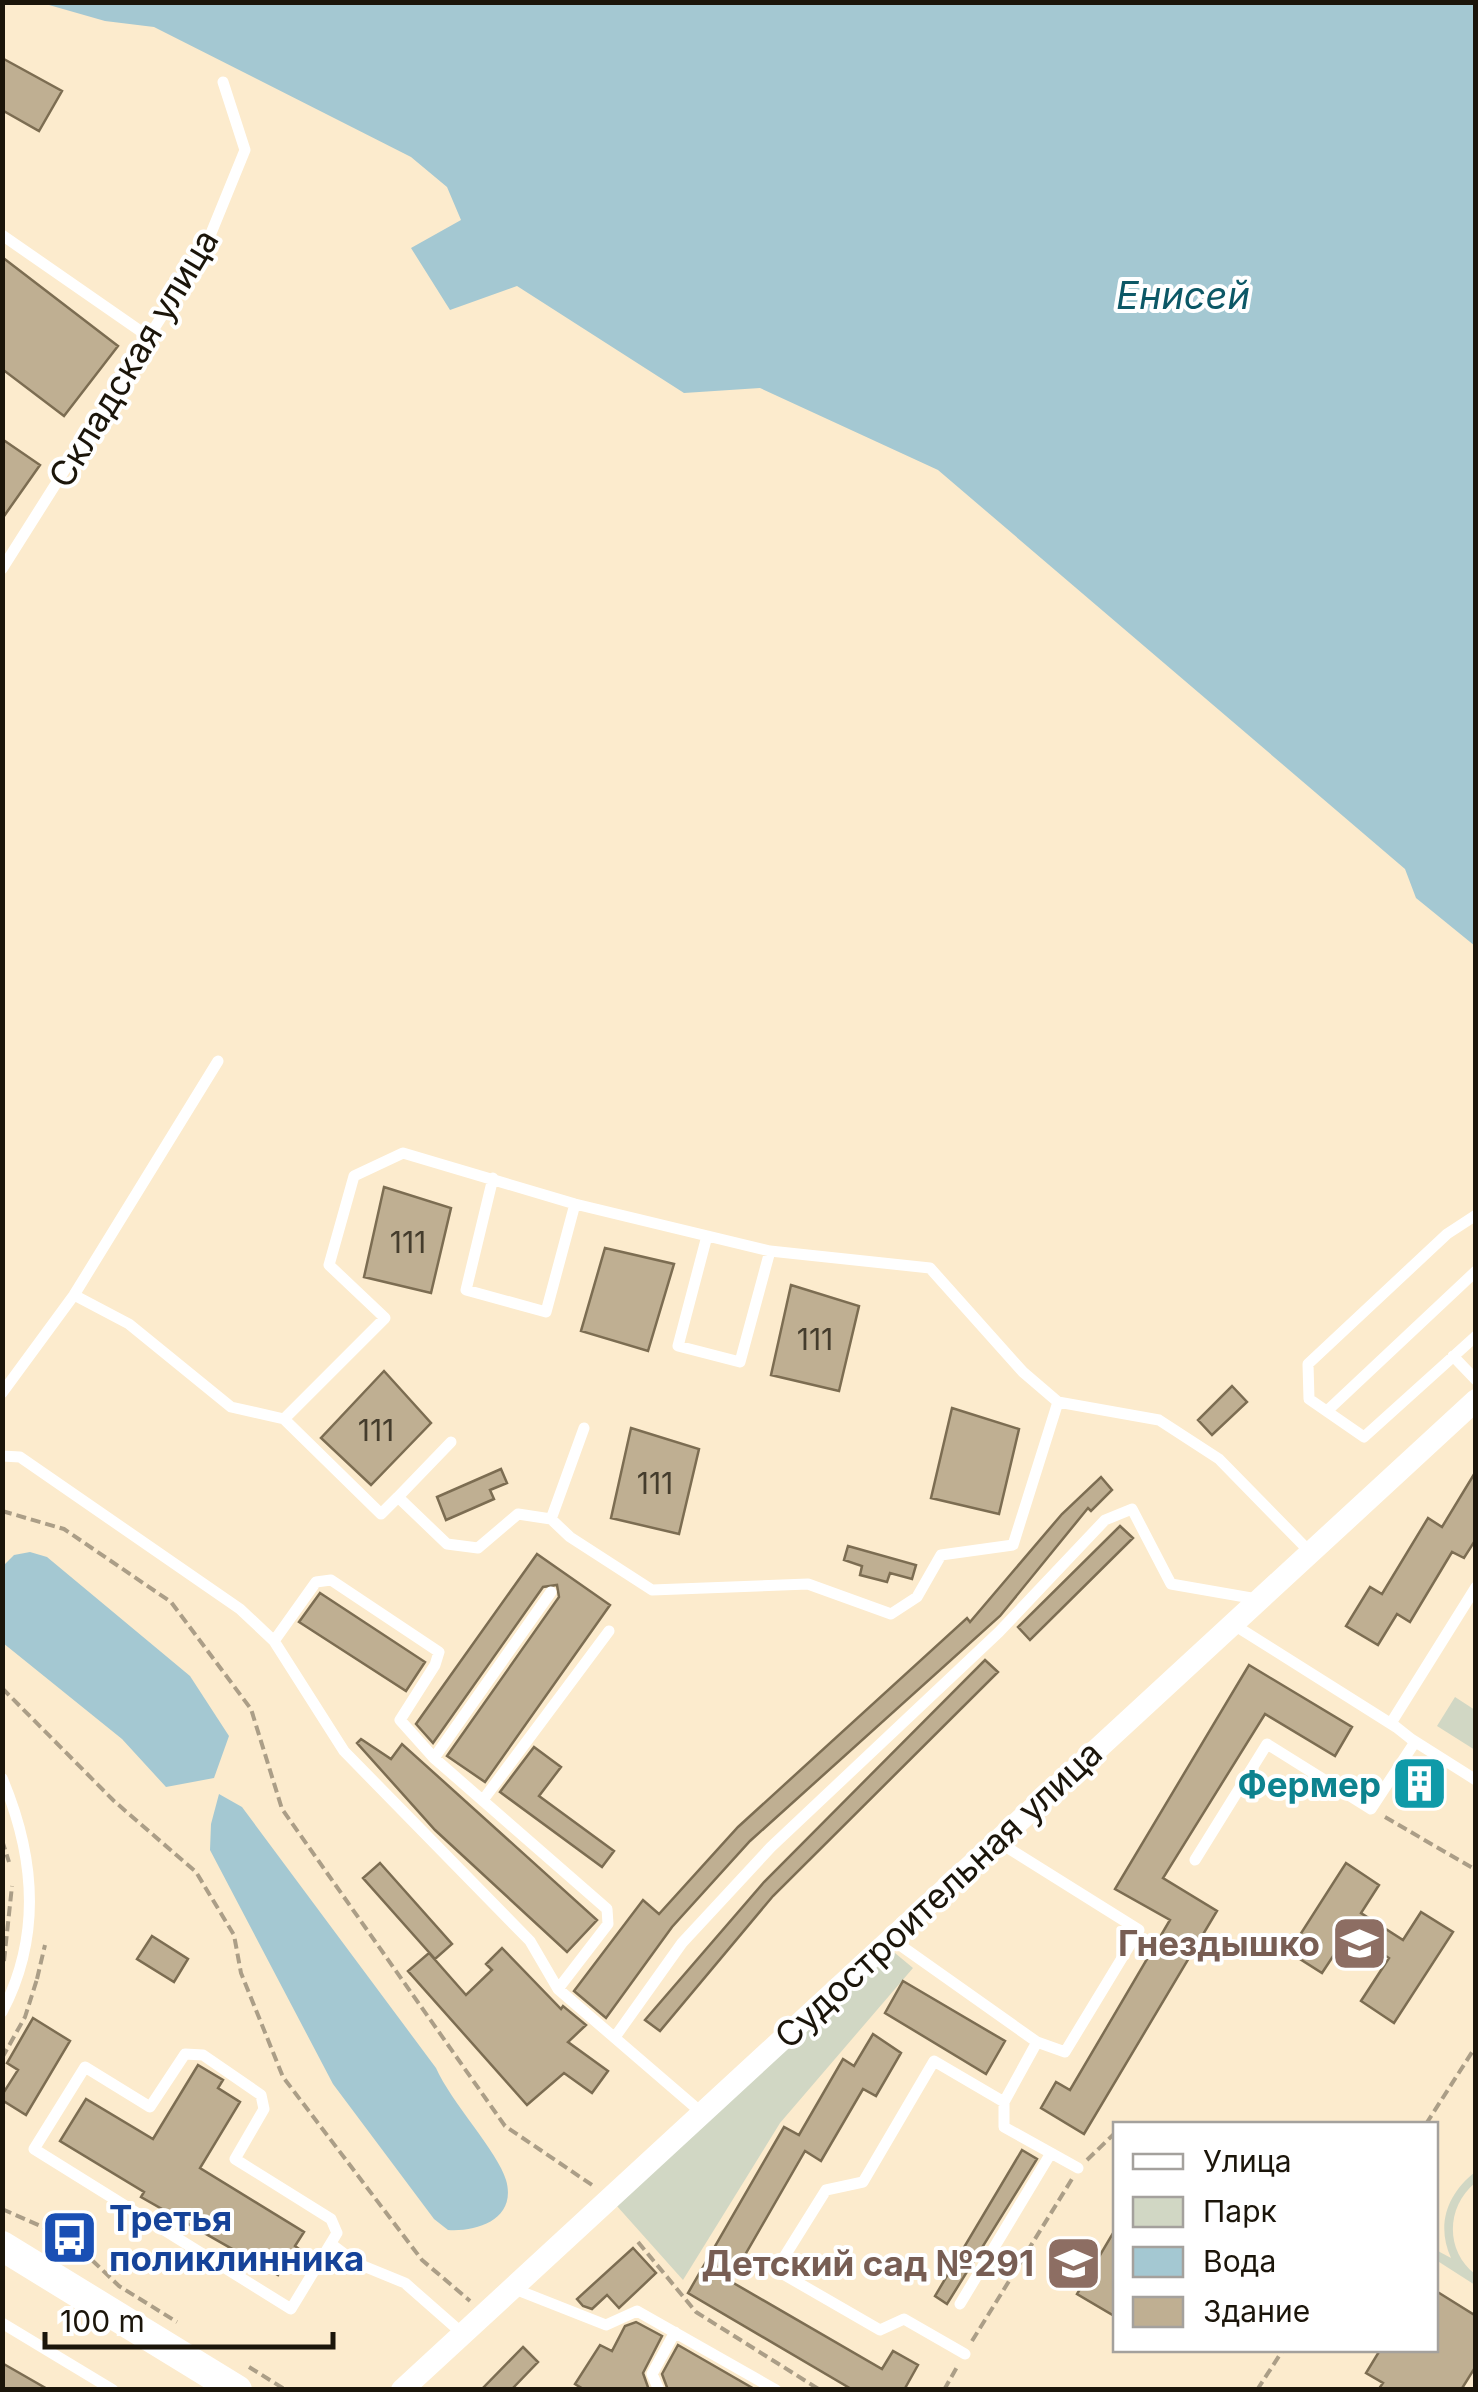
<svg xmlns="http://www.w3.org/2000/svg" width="1478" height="2392" font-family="Inter,sans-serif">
<rect width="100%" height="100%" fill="#fcebcd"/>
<path fill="#d1d7c4" d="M1455,1697L1475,1710V1750L1437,1726Z
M889,1948L913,1968L780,2123L683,2280L616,2205Z
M1475,2172V2183C1446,2207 1445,2251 1475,2274V2285L1436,2260V2250L1451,2258C1436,2225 1447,2194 1475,2172Z"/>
<path fill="#a4c8d2" d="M42,3H1475V946L1416,898L1405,869L938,470L760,388L684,393L517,286L450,310L411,248L461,220L447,187L411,157L154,27L105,21Z
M30,1552L47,1557L190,1676L229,1736L214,1778L166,1787L122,1739L3,1643V1566L14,1555Z
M219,1794L242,1807L436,2068C451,2102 498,2152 506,2180C517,2218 479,2232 448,2230L434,2219L333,2084L210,1850L211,1824Z"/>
<path fill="#bfaf92" stroke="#7c6d52" stroke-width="2.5" d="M2,58L62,91L39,131L2,110Z
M2,257L118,346L64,416L2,369Z
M2,439L40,465L2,519Z
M384,1187L451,1208L431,1293L364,1277Z
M605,1248L674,1264L648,1351L581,1331Z
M791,1285L859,1306L839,1391L771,1375Z
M384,1371L431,1423L371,1485L321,1438Z
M1232,1386L1247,1402L1212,1435L1198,1420Z
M952,1408L1019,1429L999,1514L931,1498Z
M631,1428L699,1449L679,1534L611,1518Z
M501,1469L507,1483L490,1490L494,1499L446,1520L437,1497Z
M1476,1471V1539L1464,1558L1452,1552L1410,1622L1397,1614L1378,1645L1346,1626L1370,1587L1382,1594L1428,1518L1442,1527Z
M1101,1477L1112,1490L1091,1511L1088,1508L1000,1616L750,1841L672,1927L606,2018L574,1991L643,1900L659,1914L738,1827L967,1618L970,1622L1062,1514Z
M1120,1526L1133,1538L1030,1640L1018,1627Z
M848,1546L916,1565L912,1579L890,1573L887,1582L860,1575L862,1566L844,1560Z
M537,1554L610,1605L485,1782L447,1756L559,1597L557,1585L543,1587L433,1743L416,1724Z
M320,1593L425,1662L406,1691L299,1622Z
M985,1660L998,1672L773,1896L660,2031L645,2020L764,1882Z
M1249,1665L1352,1727L1335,1756L1265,1714L1163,1878L1217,1911L1084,2134L1041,2108L1056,2082L1070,2090L1170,1920L1115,1889Z
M361,1739L391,1759L402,1744L597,1920L567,1952L435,1830L357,1743Z
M534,1747L561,1767L539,1796L614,1851L602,1867L500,1792Z
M380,1863L452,1944L435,1959L363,1878Z
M1346,1863L1379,1885L1361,1913L1403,1940L1421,1912L1453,1932L1394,2023L1361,2001L1389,1958L1349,1932L1322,1973L1289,1952Z
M152,1936L188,1959L174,1982L137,1959Z
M502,1948L561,2009L563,2006L586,2025L568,2042L608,2071L592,2093L564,2073L527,2105L408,1971L429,1953L466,1995L492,1970L486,1964Z
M903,1981L1005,2041L986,2074L885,2013Z
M33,2018L70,2041L26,2115L2,2100V2095L18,2070L7,2063Z
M873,2034L901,2053L876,2096L863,2089L821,2161L805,2151L730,2281L882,2369L893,2351L918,2365L904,2390H853L688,2293L784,2127L799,2135L843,2059L854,2066Z
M198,2065L223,2080L218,2088L240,2102L200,2168L304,2232L295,2246L302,2251L294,2264L287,2259L278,2275L141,2197L144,2192L60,2141L86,2099L153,2139Z
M1022,2150L1037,2159L947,2304L935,2296Z
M1116,2228V2317L1077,2294Z
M633,2248L656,2273L619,2308L607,2295L592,2309L583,2306L577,2299Z
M1436,2291L1476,2316V2366L1461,2390H1378L1383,2383L1366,2373L1380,2350H1436Z
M636,2322L662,2336L643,2373L649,2390H585L575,2384L600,2345L612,2351L625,2326Z
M678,2345L756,2390H668L662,2374Z
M523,2347L538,2362L511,2390H481Z
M2,2363L49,2390H2Z"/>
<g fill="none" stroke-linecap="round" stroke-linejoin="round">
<path stroke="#ab9e87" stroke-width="4" stroke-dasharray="10 5" stroke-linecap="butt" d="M2,1511L64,1529L171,1602L251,1709L282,1809L505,2126L592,2185
M2,1688L114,1801L196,1872L234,1935L241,1973L283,2077L422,2260L470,2301
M1385,1817L1476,1870
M2,1840L9,1862
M4,1961L12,1886
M37,1979L45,1945
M2,2058L25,2017L37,1979
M1123,2124H1129
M1426,2124L1476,2046
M1087,2160L1116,2132
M2,2209L70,2239L119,2286L177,2322
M638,2242L696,2312L820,2390
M972,2341L1072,2179
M249,2367L286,2390
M944,2390L957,2367
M1257,2390L1283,2350"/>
<path stroke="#fff" stroke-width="11" d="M2,235L149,337
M2,569L205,248L245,150L223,82
M493,1178L466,1290L546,1312L575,1204
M1476,1215L1447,1234L1308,1364L1309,1399L1364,1437L1476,1336
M707,1236L678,1346L740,1362L770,1251
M74,1295L129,1324L231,1407L284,1419L381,1514L398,1497L447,1544L478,1548L518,1514L551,1519L570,1537L652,1590L808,1584L891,1614L917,1597L941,1555L1013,1545L1058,1402L1023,1372L930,1268L770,1251L575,1204L403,1153L354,1176L329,1265L385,1318L284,1419
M1453,1356L1476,1380
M2,1393L74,1295L218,1061
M1058,1402L1159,1420L1219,1459L1310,1552
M1327,1411L1476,1271
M2,1456L20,1457L240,1609L274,1641L344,1751L530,1941L558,1989L702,2113
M398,1497L451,1442
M551,1519L584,1428
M551,1592L434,1758L607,1909L608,1924L558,1989
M1231,1623L1396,1727
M274,1641L316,1582L331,1580L439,1652L435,1665L400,1720L434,1758
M1411,1739L1476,1780
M2,1778C35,1856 42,1936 2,2012
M483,1800L609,1631
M1195,1860L1267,1744L1371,1809L1415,1742L1391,1723L1476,1587
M890,1938L1037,2042L1065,2052L1139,1930L997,1841
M615,2037L682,1943L771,1847L999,1632L1105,1520L1132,1509L1171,1584L1257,1599
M185,2054L203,2055L261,2095L264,2109L235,2159L331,2219L337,2233L291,2309L34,2149L85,2067L150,2107Z
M1004,2102V2127L1078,2168
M331,2244L356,2263L405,2283L463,2334
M512,2288L606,2325L637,2311L776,2390
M960,2304L1051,2153
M2,2323L113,2390
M965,2354L904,2319L880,2330L776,2270L826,2190L863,2182L934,2061L1004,2102L1037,2042
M659,2390L652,2374L675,2332"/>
<path stroke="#fff" stroke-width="22" d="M402,2390L1476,1400"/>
<path stroke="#fff" stroke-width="30" d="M2,2246L237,2390"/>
</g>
<defs>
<symbol id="building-square" viewBox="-11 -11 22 22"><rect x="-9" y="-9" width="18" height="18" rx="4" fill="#0f9aa8" stroke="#fff"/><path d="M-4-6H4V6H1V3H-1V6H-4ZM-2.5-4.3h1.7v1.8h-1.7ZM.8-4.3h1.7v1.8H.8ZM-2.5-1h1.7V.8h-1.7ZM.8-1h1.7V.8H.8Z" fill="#fff"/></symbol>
<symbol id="school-square" viewBox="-11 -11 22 22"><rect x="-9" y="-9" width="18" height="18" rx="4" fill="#8d6e63" stroke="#fff"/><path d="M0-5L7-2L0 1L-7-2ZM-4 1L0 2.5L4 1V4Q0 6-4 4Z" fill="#fff"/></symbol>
<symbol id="bus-square" viewBox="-11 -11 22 22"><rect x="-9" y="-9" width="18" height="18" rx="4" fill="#1a4fb4" stroke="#fff"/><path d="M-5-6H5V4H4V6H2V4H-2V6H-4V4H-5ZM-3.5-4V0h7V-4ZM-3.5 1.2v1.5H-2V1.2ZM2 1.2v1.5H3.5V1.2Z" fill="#fff"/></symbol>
</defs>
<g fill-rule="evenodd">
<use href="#building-square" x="1388" y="1752" width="63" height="63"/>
<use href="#school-square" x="1328" y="1912" width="63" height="63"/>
<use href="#bus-square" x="38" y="2206" width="63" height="63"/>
<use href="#school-square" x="1042" y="2232" width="63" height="63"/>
</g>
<g text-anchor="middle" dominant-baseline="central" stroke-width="8" stroke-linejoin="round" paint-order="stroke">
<g font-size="30" fill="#443c2c">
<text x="408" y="1242">111</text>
<text x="815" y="1339">111</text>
<text x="376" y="1430">111</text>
<text x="655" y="1483">111</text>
</g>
<g font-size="35" fill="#1b150a" stroke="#fff">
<text transform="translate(133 358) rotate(-59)">Складская улица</text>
<text transform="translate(938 1894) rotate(-43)">Судостроительная улица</text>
</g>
<g font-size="35" font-weight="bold" fill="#0d838f" stroke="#fff" text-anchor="end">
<text x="1381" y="1784">Фермер</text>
</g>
<g font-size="35" font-weight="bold" fill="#785e54" stroke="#fff" text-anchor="end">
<text x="1320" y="1943">Гнездышко</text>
<text x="1034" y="2263">Детский сад №291</text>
</g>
<g font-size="35" font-weight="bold" fill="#164399" stroke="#fff" text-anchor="start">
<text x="109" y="2218">Третья<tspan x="109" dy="40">поликлинника</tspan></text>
</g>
<g font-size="38" font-style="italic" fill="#0c5866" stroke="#fff">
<text x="1183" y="295">Енисей</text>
</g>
</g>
<rect width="1478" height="2392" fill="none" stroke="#1b150a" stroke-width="10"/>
<rect x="1113" y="2122" width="325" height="230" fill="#ffffff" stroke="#a4a19d" stroke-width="2.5"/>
<rect x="1133" y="2154" width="50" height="15" fill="#ffffff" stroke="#a4a19d" stroke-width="2.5"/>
<text x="1203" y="2172" font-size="30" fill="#1b150a">Улица</text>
<rect x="1133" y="2197" width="50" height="30" fill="#d1d7c4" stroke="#a4a19d" stroke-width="2.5"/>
<text x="1203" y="2222" font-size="30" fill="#1b150a">Парк</text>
<rect x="1133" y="2247" width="50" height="30" fill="#a4c8d2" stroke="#a4a19d" stroke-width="2.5"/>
<text x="1203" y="2272" font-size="30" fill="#1b150a">Вода</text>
<rect x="1133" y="2297" width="50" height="30" fill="#bfaf92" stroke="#a4a19d" stroke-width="2.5"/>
<text x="1203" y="2322" font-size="30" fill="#1b150a">Здание</text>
<path d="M45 2332v15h288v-15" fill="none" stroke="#1b150a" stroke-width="5"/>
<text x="60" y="2332" font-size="30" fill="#1b150a" stroke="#ffffff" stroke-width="8" paint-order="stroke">100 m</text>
</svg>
